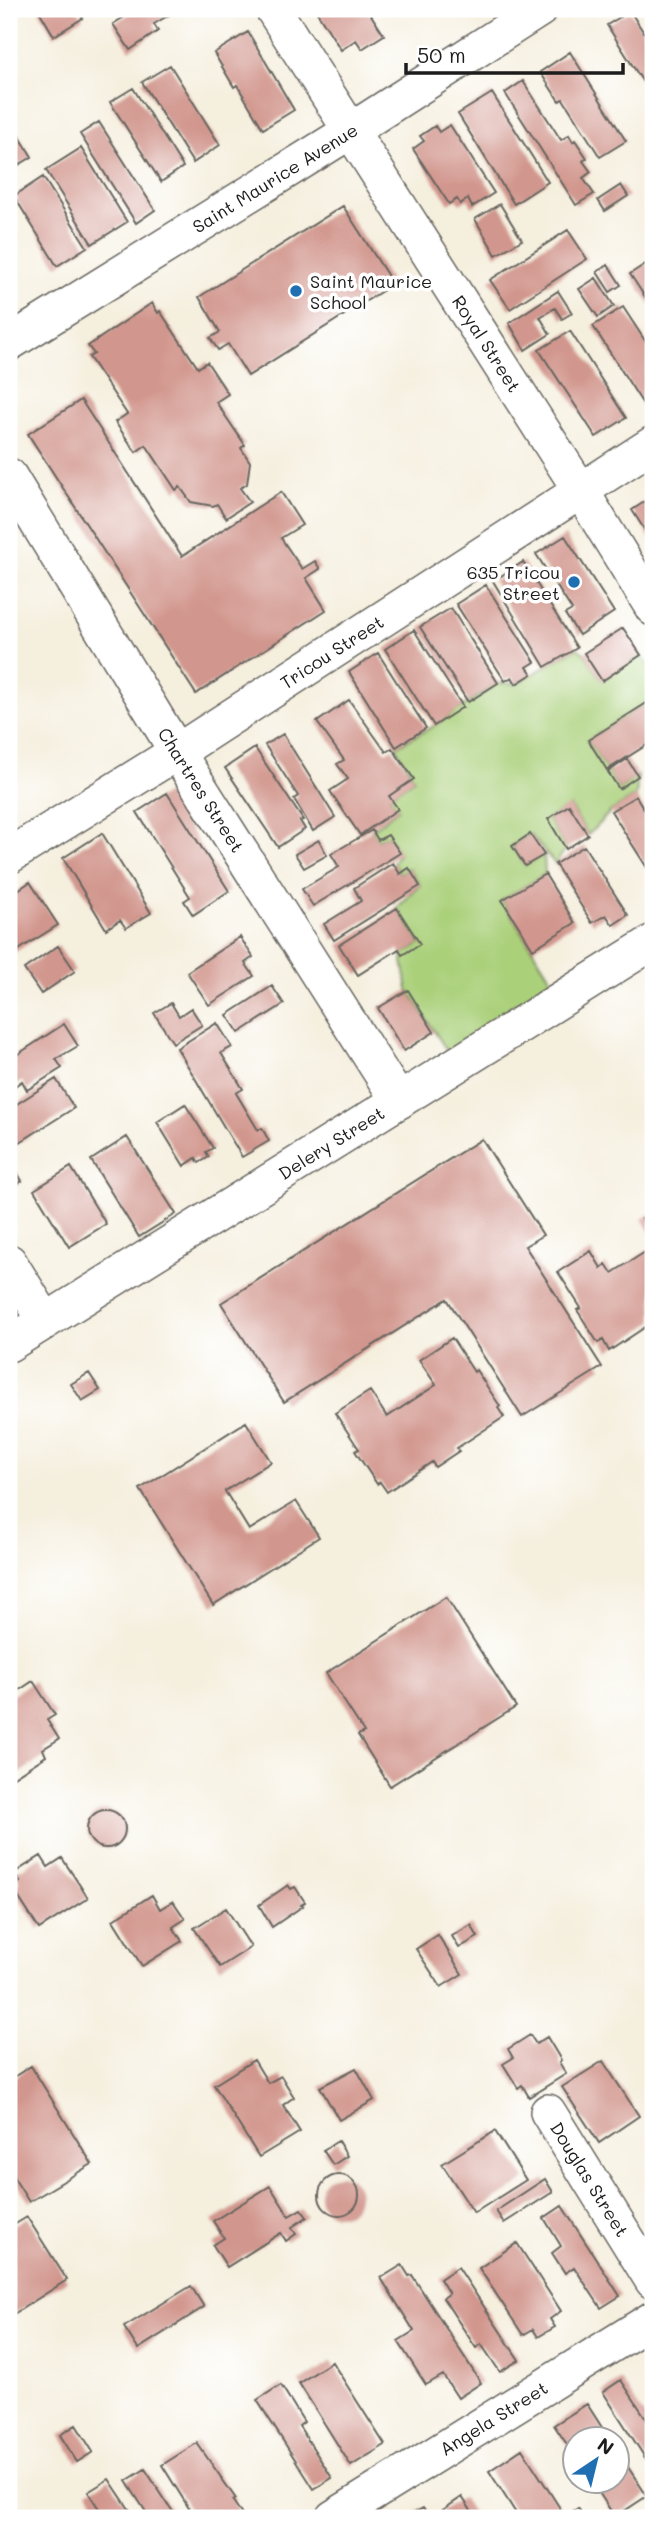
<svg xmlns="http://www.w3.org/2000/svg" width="662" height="2527" font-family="Mali,sans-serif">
<rect width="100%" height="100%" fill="#fff"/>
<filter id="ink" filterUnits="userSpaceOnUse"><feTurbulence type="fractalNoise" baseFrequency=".0143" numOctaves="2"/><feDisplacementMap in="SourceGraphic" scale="14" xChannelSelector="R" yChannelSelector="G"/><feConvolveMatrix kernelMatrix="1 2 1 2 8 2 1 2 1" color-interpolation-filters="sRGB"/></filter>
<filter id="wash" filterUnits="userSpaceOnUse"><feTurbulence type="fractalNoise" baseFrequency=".00686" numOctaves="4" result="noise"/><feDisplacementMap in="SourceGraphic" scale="28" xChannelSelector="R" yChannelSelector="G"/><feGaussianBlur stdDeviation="1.57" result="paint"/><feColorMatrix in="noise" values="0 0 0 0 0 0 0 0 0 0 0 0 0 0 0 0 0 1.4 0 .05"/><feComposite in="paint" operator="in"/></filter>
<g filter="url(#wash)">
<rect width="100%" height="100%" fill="#f5efde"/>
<path fill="#aad07a" stroke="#63764b" stroke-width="2" d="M577,648L584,653L602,680L641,655L653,671V699L588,740L619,789L638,776L636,796L611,811L588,835L570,806L548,819L566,849L555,864L530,834L512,846L525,866L544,855L545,874L502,900L563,998L456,1065L408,990L402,955L420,944L397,908L420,885L409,868L400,874L393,863L399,853L388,835L378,840L372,830L398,809L389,796L414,779L396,747L434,726L498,683L516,684Z"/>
<g id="blocks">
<path fill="#d1968d" d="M38,9H77L83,18L54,36Z
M137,9H179L154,24L158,31L130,50L113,24Z
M315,9H367L384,35L362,49L356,40L341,50Z
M630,11L653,47V98L607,25Z
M248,32L294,110L263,129L237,85L234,87L214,53Z
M570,52L626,141L600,157L563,99L559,101L540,72Z
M170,65L220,145L193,163L142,82Z
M523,81L561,140L569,135L573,142L575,140L587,158L583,161L591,172L583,178L594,194L576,205L505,93Z
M133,88L183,167L161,182L110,102Z
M492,93L548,182L514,204L458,114Z
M99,122L155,210L136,223L80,134Z
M450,125L494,193L472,207L468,199L460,204L457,199L449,204L413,149L424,141L420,136L435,126L439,132Z
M17,132L32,157L12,169L9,163V137Z
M81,148L127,222L92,244L46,170Z
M43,177L87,247L57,266L14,196Z
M621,185L628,196L605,211L598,200Z
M500,204L522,240L496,255L475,219Z
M343,206L393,284L248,376L228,344L218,350L210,338L220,332L199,297Z
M568,230L587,259L510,309L490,280Z
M653,259V309L630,274Z
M608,265L621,285L610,292L597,272Z
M596,278L614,306L598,317L579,289Z
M558,291L572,313L562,319L555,308L540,317L550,334L525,350L509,323Z
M152,303L158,313L160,311L198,368L207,362L228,394L216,402L245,445L241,448L250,462L247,484L240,488L250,502L226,518L217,504L213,506L191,502L180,487L176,490L146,445L136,452L115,422L127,414L89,357L94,354L88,346Z
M623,307L653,353V397L643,404L593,326Z
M570,331L626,418L596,437L539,350Z
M81,400L182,556L281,492L302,525L281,538L302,569L315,561L320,569L306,578L326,610L196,694L28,434Z
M649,499L653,506V543L632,510Z
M565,536L614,612L579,635L565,614L572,610L536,554Z
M523,562L577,648L545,667L493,581Z
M486,585L535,662L527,667L532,674L516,684L512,677L505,681L456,604Z
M451,608L498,683L468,702L420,627Z
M623,628L641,655L602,681L584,653Z
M414,630L463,707L434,726L385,649Z
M378,653L426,728L396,747L349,672Z
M653,699V741L607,770L588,740Z
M349,700L386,752L392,748L414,779L389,796L398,809L360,835L330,791L348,779L337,764L344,760L317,722Z
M283,734L335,817L313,831L294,799L298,796L265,745Z
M255,748L303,820L300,821L305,829L278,847L225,768Z
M627,759L638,776L619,789L608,772Z
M167,793L229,891L193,915L184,901L190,897L137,812Z
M636,796L653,824V877L611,811Z
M569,805L588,835L566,849L548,819Z
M372,830L378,840L388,835L400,853L313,906L302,889L339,867L331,854Z
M102,833L151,913L126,928L120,920L106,929L63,858Z
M530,834L544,855L525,866L512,846Z
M319,840L327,855L304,868L295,854Z
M584,846L628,915L613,925L606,915L592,923L555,864Z
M393,863L400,874L409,868L420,886L334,940L324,924L361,901L354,888Z
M545,874L575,923L533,949L502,900Z
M30,882L58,925L9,956V896Z
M397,908L420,944L402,955L399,949L358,975L339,945Z
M240,937L253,957L245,963L254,976L209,1005L187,972Z
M58,946L75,971L41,994L24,969Z
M272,986L284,1004L239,1033L227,1015Z
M408,990L434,1032L404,1051L378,1008Z
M171,1003L179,1016L191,1008L202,1025L173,1043L154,1013Z
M217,1023L232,1047L221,1053L243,1089L236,1093L258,1130L262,1128L269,1141L242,1157L177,1048Z
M64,1024L78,1046L56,1059L62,1068L27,1090L22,1081L9,1090V1060Z
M56,1079L74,1108L9,1149V1109Z
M185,1104L213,1148L206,1152L209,1157L199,1163L196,1158L184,1166L157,1122Z
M127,1137L176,1214L139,1237L91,1160Z
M482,1139L543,1235L525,1246L602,1367L522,1417L447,1299L284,1402L221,1303Z
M71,1167L106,1224L69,1247L34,1190Z
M15,1169L22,1181L9,1190V1173Z
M653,1212V1237L642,1219Z
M653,1247V1322L609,1351L603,1340L598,1343L577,1310L581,1308L558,1272L591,1251L601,1268L606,1264L612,1273Z
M452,1338L474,1372L476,1370L500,1406L498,1408L504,1417L457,1448L459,1451L435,1467L432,1462L387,1492L380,1482L377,1484L355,1451L359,1449L335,1413L370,1391L387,1417L436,1385L419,1360Z
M89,1373L100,1390L82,1401L71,1384Z
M246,1422L271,1462L225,1491L249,1530L296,1501L319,1537L213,1605L140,1489Z
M446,1597L516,1707L390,1786L358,1735L364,1732L326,1673Z
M33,1681L55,1715L47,1720L59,1739L43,1749L46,1756L12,1778L9,1773V1697Z
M87 1829a19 19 0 1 1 38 0a19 19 0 1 1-38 0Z
M41,1856L48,1867L62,1858L88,1898L39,1929L12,1887L20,1882L14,1873Z
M288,1885L291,1889L295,1887L305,1902L301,1905L303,1906L272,1927L259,1905Z
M152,1895L160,1909L173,1901L185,1919L173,1927L182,1941L142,1966L113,1920Z
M226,1908L251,1947L220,1967L194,1928Z
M471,1925L478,1937L459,1948L452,1936Z
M438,1935L462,1974L441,1987L416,1949Z
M530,2035L536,2044L547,2037L561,2060L559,2062L566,2074L529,2097L522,2085L518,2088L503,2064L513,2058L508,2049Z
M254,2060L268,2083L281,2076L294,2097L283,2105L300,2132L259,2157L214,2085Z
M603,2061L639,2116L599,2143L562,2087Z
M31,2066L92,2164L29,2202L9,2170V2080Z
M356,2068L374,2100L339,2120L320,2087Z
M495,2131L526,2180L474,2213L442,2164Z
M338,2141L347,2156L333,2165L323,2150Z
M319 2195a20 20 0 1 1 40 0a20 20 0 1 1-40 0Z
M545,2179L553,2192L504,2223L496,2211Z
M270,2186L289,2216L301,2209L307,2217L292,2227L296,2234L286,2241L281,2233L227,2267L213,2245L224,2238L213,2221Z
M562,2206L620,2296L601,2308L574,2267L565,2273L552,2253L561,2246L544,2218Z
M27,2217L67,2280L9,2317V2228Z
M517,2243L561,2311L550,2319L555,2327L538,2337L533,2329L523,2335L479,2268Z
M402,2265L409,2276L412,2275L481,2383L458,2398L443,2375L426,2385L398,2341L414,2331L381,2278Z
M458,2267L519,2360L500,2372L481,2344L476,2348L443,2298L449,2294L440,2279Z
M191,2286L204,2307L138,2349L124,2327Z
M332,2362L385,2445L351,2466L299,2383Z
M653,2372V2387L647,2377Z
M621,2380L653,2429V2470L603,2392Z
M281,2385L304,2422L299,2426L332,2478L314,2489L257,2400Z
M587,2404L610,2440H574V2455L554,2425Z
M76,2425L93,2452L77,2462L60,2435Z
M197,2443L236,2499L233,2501L244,2518H195L162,2465Z
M522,2449L565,2516L578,2508L585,2518H519L489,2471Z
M616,2449L647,2496L615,2517L592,2482H616Z
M145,2469L177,2518H150L126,2481Z
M109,2479L135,2518H105L88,2492Z
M462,2497L476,2518H431Z
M423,2508L430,2518H405Z"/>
</g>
</g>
<g filter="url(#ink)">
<use href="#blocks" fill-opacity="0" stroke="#686660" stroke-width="2"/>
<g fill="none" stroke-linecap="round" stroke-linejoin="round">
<defs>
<g id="minor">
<path id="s1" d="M273,9L581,491L653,608"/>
<path id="s2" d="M9,343L352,130L540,9"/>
<path id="s3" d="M9,476L177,752L399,1101"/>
<path id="s4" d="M9,856L177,752L653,444"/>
<path d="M9,1262L45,1320"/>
<path id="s5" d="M9,1344L653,942"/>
<path id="s6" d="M548,2112L653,2281"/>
<path id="s7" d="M333,2518L653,2319"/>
</g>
</defs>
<use href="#minor" stroke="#686660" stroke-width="38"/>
<use href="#minor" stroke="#fff" stroke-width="35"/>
</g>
</g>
<g fill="#1f6fb2" stroke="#fff" stroke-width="2.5">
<circle cx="296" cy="291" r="7"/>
<circle cx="574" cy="582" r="7"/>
</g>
<g text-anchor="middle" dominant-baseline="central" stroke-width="7" stroke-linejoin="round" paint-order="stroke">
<g font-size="18" fill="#1c1c1c" stroke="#fff">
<text stroke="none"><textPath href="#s2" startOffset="313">Saint Maurice Avenue</textPath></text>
<text stroke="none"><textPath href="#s1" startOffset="397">Royal Street</textPath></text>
<text stroke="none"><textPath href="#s4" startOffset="382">Tricou Street</textPath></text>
<text stroke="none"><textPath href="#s3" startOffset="368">Chartres Street</textPath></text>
<text stroke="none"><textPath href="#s5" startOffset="380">Delery Street</textPath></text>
<text stroke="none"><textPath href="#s6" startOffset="79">Douglas Street</textPath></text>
<text stroke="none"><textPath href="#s7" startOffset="189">Angela Street</textPath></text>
</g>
<g font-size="18" fill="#1c1c1c" stroke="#fff" text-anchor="start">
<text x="310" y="281">Saint Maurice<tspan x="310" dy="21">School</tspan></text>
<text x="560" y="572" text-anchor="end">635 Tricou<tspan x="560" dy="21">Street</tspan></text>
</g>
</g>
<rect width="662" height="2527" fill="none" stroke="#fff" stroke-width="35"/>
<g transform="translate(596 2460) rotate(35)"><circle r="33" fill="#ffffff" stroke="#a4a4a4" stroke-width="2"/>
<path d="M0-5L12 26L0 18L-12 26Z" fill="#1f6fb2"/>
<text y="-10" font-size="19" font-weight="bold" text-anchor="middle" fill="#1c1c1c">N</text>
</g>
<path d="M406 63v10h217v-10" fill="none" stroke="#1c1c1c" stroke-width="3.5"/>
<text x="417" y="63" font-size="21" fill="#1c1c1c" stroke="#ffffff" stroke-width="5" paint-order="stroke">50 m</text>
</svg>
